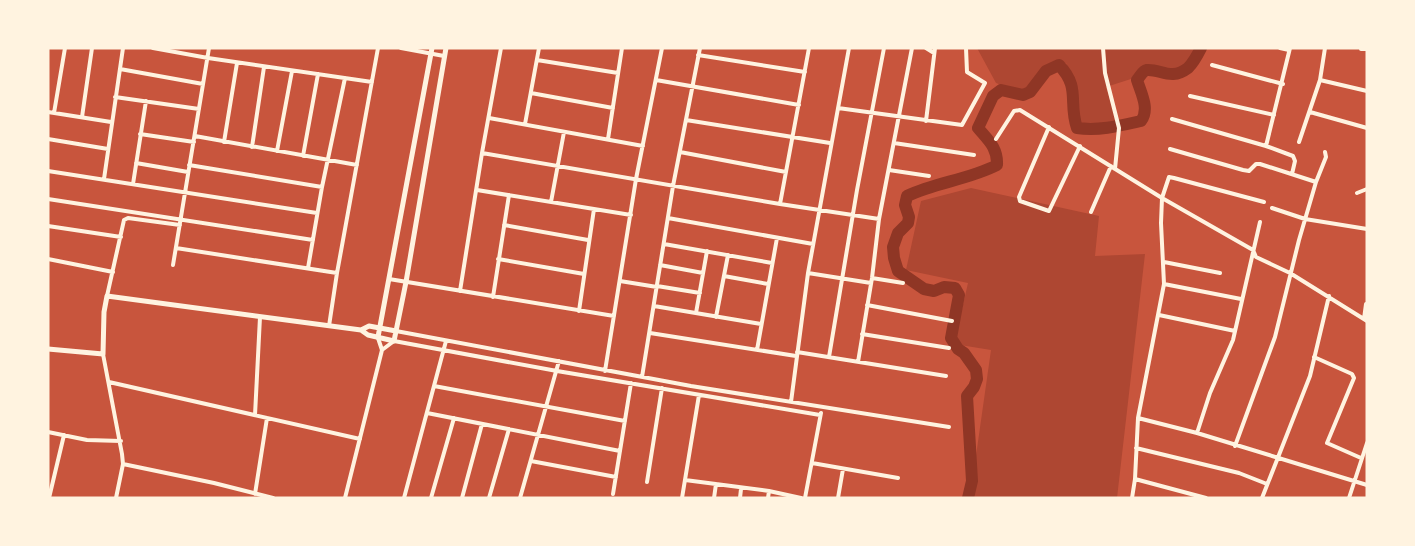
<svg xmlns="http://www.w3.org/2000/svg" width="1415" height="546" font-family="'Varela Round',sans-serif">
<rect width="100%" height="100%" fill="#c8553d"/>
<path fill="#ae4732" d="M977,48H1198C1195,53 1191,61 1186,65C1174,75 1156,66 1142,68L1134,78L1106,87L1117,122L1082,124L1077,117L1078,95L1066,63C1047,59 1036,76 1027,91L1019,92L996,83Z
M971,188L1099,216L1095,256L1145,254L1117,498H970L991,350L954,344L968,283L906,270L921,201Z"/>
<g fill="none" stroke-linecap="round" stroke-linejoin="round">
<path stroke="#8f3625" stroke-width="12" d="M968,498L972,481L967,396L974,387L977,379L976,370L964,353L958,349L951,338L959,295L955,288L944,287L934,291L924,289L898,271L894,258L893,247L898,233L908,223L909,217L905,205L907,196C936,182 968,180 997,165C998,148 988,140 978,128L993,96L1001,90L1023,95L1030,92L1046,71L1059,65C1081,88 1068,102 1077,128C1099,131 1119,126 1141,121C1150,109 1141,93 1137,80C1140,77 1142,71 1147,70C1161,69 1171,81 1188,68C1193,63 1198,54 1201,48"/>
<path stroke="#fff3e0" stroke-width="4" d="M153,48L208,58L372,82
M401,48L444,56
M926,48L934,53
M1103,48L1105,73L1119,128L1115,169
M1280,48L1289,50
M1361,49H1367
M698,55L805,72
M537,60L618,73
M1212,65L1283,84
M120,69L203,84
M656,80L799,105
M1320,80L1367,91
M531,93L613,108
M1190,96L1274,115
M115,97L199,109
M838,108L962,125L985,83L967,72L966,48
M48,112L111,122
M1310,112L1367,128
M54,113L65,48
M82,117L92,48
M489,118L643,146
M1172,119L1266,146L1293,156L1295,161L1292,174
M686,120L830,143
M926,121L935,48
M525,124L539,48
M1049,127L1019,197L1020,201L1049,211L1080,146
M140,134L194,142
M195,136L357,165
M48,139L108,149
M608,139L622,48
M996,139L1014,111L1020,110L1162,198L1253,250L1256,257L1290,273L1367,321
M224,142L237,63
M1299,142L1320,80L1325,48
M894,143L974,155
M1266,146L1290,48
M252,147L264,67
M1170,149L1243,170L1249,171L1256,164H1260L1316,182
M277,151L292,71
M680,152L786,172
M482,153L780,204L879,219
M303,156L318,74
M136,163L188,172
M189,165L322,187
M889,170L929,176
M48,171L317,213
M104,179L123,48
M133,184L146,101
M477,190L631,215
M1357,193L1367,189
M48,199L313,240
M551,202L564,132
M780,204L809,48
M1272,208L1305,219L1367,229
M1091,212L1111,166
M668,218L813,244
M504,225L588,240
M48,226L121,237
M664,244L772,263
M176,248L337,273
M48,259L113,272
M498,259L584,274
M1164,262L1220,273
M173,265L209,48
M660,265L703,273
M308,268L322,187L345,78
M808,273L871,283
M724,276L768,284
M872,278L903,283
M389,279L614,316
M620,281L657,287
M1164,284L1241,299
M657,286L700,293
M460,291L482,153L501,48
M107,296L124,220L128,218L180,225
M493,297L509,195
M867,305L952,321
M654,306L761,324
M579,311L594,209
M696,313L707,251
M1159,315L1235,331
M716,317L728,255
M1364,319L1366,304
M329,326L337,273L378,48
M396,331L691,386L949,427
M650,333L796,356
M862,334L949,348
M382,350L394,341L557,371L820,415
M757,350L777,238
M797,352L946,376
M103,354L122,454L123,464L116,498
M829,357L857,190L884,48
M1314,357L1352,374L1354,378L1327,443L1361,458
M858,362L872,278L879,219L912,48
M605,371L636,179L662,48
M642,377L673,186L700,48
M109,382L360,439
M434,386L625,421
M791,402L808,273L849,48
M427,413L620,451
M255,415L260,317
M1138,418L1197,433L1367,485
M48,432L87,440L121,441
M1197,433L1210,393L1233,340L1260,222
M1235,446L1275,337L1299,240L1316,182L1326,157L1325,152
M1136,448L1239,473L1267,484
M531,461L616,477
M812,463L898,478
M123,464L214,483L273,498
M1135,479L1206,498
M685,480L769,491L801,498
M647,482L662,388
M255,494L267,418
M613,494L631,383
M49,498L64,435
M345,498L382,350L378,338
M404,498L446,341
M431,498L454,418
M462,498L482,424
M489,498L509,429
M520,498L559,361
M682,498L699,395
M714,498L716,484
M740,498L741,489
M768,498L769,491
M805,498L821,413
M838,498L843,469
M1132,498L1135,479L1138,418L1164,284L1161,223L1162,198L1169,177L1174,178L1264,202
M1262,498L1310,376L1329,296
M1349,498L1367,443"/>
<path stroke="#fff3e0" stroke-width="5" d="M361,330L369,326L396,331
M378,337L432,48
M48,349L103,354L104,312L107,296L361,330L368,335L394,341L406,282L446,48"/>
</g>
<rect width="1415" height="546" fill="none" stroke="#fff3e0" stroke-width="99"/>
</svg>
